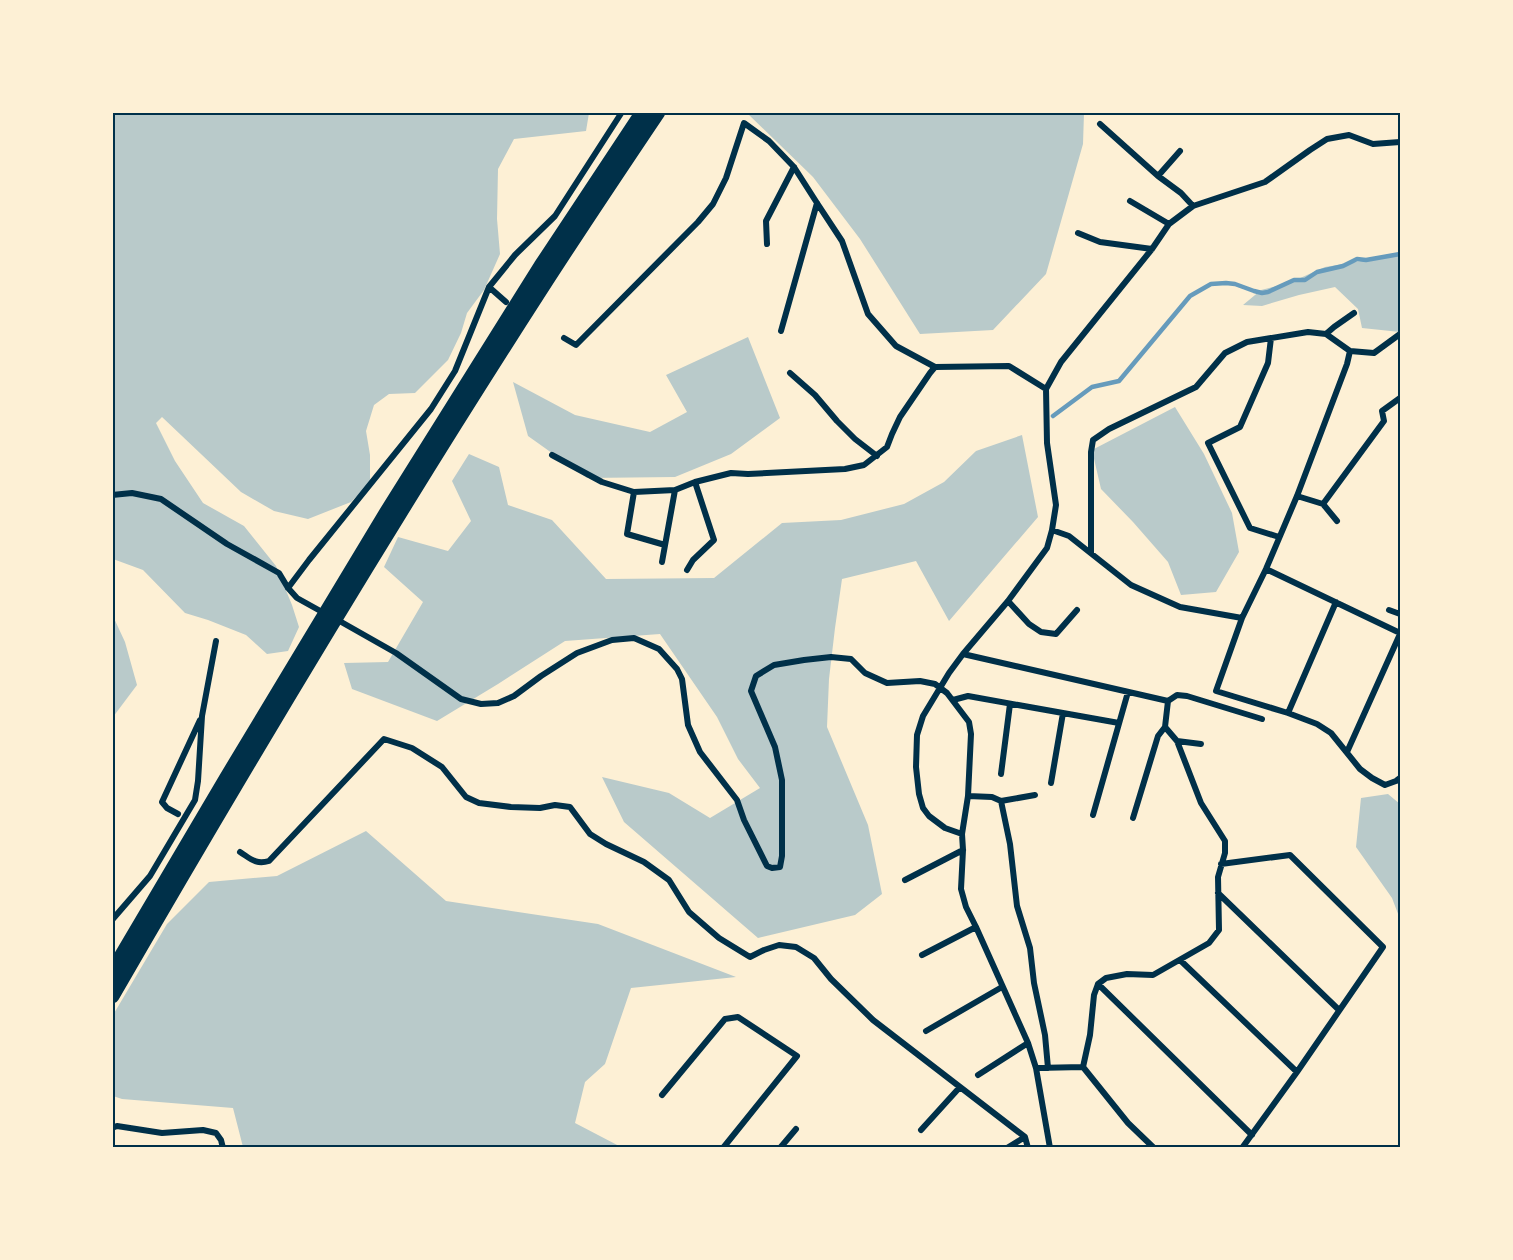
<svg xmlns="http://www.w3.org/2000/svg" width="1513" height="1260" font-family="Karla,sans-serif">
<rect width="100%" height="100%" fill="#fdf0d5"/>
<path fill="#b9caca" d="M113,113H589L586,131L514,139L498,169L497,219L500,254L484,290L467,313L461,333L448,360L415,393L389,394L374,405L366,431L370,455V483L351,502L308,519L274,511L241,492L162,417L156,423L175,461L203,503L244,526L276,566L292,605L299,627L288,651L267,654L246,635L208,620L185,613L143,570L113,559Z
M747,113H1084L1083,144L1046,274L993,330L920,334L860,239L813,177Z
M1400,255V332L1362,328L1358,309L1335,287L1299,295L1262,306L1243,305L1261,290L1289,283L1325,267Z
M748,337L780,418L731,454L675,477L587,478L528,436L513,382L575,415L650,432L687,412L666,375Z
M1175,407L1204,454L1232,513L1239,552L1216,592L1181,595L1168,562L1133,522L1101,489L1092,450Z
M1022,435L1038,517L949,621L916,561L842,579L835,628L829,679L827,727L868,825L882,894L855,915L758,938L624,822L602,777L669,793L710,818L760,788L738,759L717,717L660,634L565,641L498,684L437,721L352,689L344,663L388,662L423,602L384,567L398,537L448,551L471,521L452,481L469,454L499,467L508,505L552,520L606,579L714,578L782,523L841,520L904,504L944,482L976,451Z
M112,614L125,642L137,685L113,717Z
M1388,794L1400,804V919L1392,898L1356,847L1361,798Z
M366,831L446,901L598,924L736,977L631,988L605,1064L585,1082L575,1123L621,1147H243L233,1108L122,1099L113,1096V1015L167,924L209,882L277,876Z"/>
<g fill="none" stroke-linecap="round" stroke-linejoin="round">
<path stroke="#669bbc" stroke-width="4.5" d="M1053,416L1092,387L1119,381L1190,296L1211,284L1226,283L1235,284L1254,291L1262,293L1268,292L1294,280H1305L1317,272L1343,266L1357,259L1366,260L1400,254"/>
<path stroke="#003049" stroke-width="6" d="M1100,124L1158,176
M1180,151L1158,176L1181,193L1193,206
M1130,201L1169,224
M1078,233L1100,242L1152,249
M767,244L766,221L794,167
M489,287L506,302
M781,331L817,203
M1326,334L1334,327L1354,313
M564,338L576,345L698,222L713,204L726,178L744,123L769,141L794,167L817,203L842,241L868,314L896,346L935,367
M1271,338L1268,363L1240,427L1208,443L1250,528L1279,537
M1350,351L1374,353L1400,334
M790,373L815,395L837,421L855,439L877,456
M552,455L602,482L634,492L675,490L695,482L731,473L748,474L845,469L864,465L887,447L892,434L900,417L930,373L935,367L1009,366L1046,389
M634,492L627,534L665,545
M112,495L132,493L161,499L227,544L279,573L288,588L297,598L324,613
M1297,496L1323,504L1384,421L1382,411L1400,398
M1323,504L1337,521
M1052,530L1069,536L1131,585L1180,607L1242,618
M1091,553V452L1093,440L1109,429L1196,387L1225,353L1247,342L1308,332L1326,334L1350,351L1347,364L1297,496L1266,569L1242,618L1216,691L1288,713L1317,724L1331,733L1360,769L1372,778L1385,785L1396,781L1400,778
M662,562L675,490
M1266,569L1400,633
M687,570L693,560L714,540L695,482
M288,588L309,560L431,409L455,371L489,287L515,255L555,216L622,112
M1008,601L1029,624L1041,632L1056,634L1077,610
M1389,610L1400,614
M336,619L396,653L461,699L481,704L498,703L514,696L541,676L577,653L612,640L634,638L659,649L677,669L682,679L688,725L700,752L737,800L744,820L767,866L772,868L780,867L782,856V780L775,747L751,691L756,676L774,665L804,660L831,657L851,659L865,673L887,683L920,681L935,684L947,693L969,722L971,734L968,796L962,834L963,850L961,889L966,907L976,927L1028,1043L1036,1068L1050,1148
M963,654L1168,701L1165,727L1177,741L1201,803L1225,841V853L1218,877L1219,930L1209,943L1153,975L1127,974L1106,978L1098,984L1094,995L1090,1035L1083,1067
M953,700L968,696L1119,723
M1168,701L1177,695L1187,696L1262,719
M1288,713L1336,602
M1177,741L1201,744
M1347,752L1400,634
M1001,774L1010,704
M1051,783L1063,713
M968,796L992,797L1001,801L1010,844L1017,906L1030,948L1034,983L1045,1035L1048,1068
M1001,801L1035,795
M178,814L167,808L162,802L200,720
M1093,815L1128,692
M1133,818L1158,736L1165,727
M962,834L945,828L929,816L923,808L919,794L916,767L917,735L923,716L949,673L963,654L1008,601L1047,548L1052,530L1056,505L1047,443L1046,389L1061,362L1152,249L1169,224L1193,206L1265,182L1310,150L1327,139L1349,135L1373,144L1400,142
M240,852C251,859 256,865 269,861L384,739L412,748L442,767L466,797L479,803L511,807L540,808L555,805L570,807L590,834L606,844L644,862L669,880L689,912L719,938L750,957L764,950L779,945L796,947L814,958L831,979L873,1020L1025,1137L1028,1148
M1221,864L1290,855L1383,947L1297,1072L1242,1148
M905,880L963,850
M1218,893L1339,1010
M112,920L150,876L195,800L198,781L202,716L216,641
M922,955L976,927
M1180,960L1297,1072
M1098,984L1252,1135
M926,1031L1002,987
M1083,1067L1128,1123L1154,1148
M1036,1068L1083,1067
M978,1075L1028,1043
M662,1095L725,1019L738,1017L797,1056L723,1148
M112,1128L117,1126L162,1133L203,1130L216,1133L221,1140L223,1148
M921,1130L960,1087
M780,1148L796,1129
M1007,1148L1025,1137"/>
<path stroke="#003049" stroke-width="15" d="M112,972L226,779L385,515L541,266L643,112
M112,996C249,759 389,525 537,295C576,234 617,173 658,112"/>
</g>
<rect width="1513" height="1260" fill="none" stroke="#fdf0d5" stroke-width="228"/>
<rect x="114" y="114" width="1285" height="1032" fill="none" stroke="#003049" stroke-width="2"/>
</svg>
